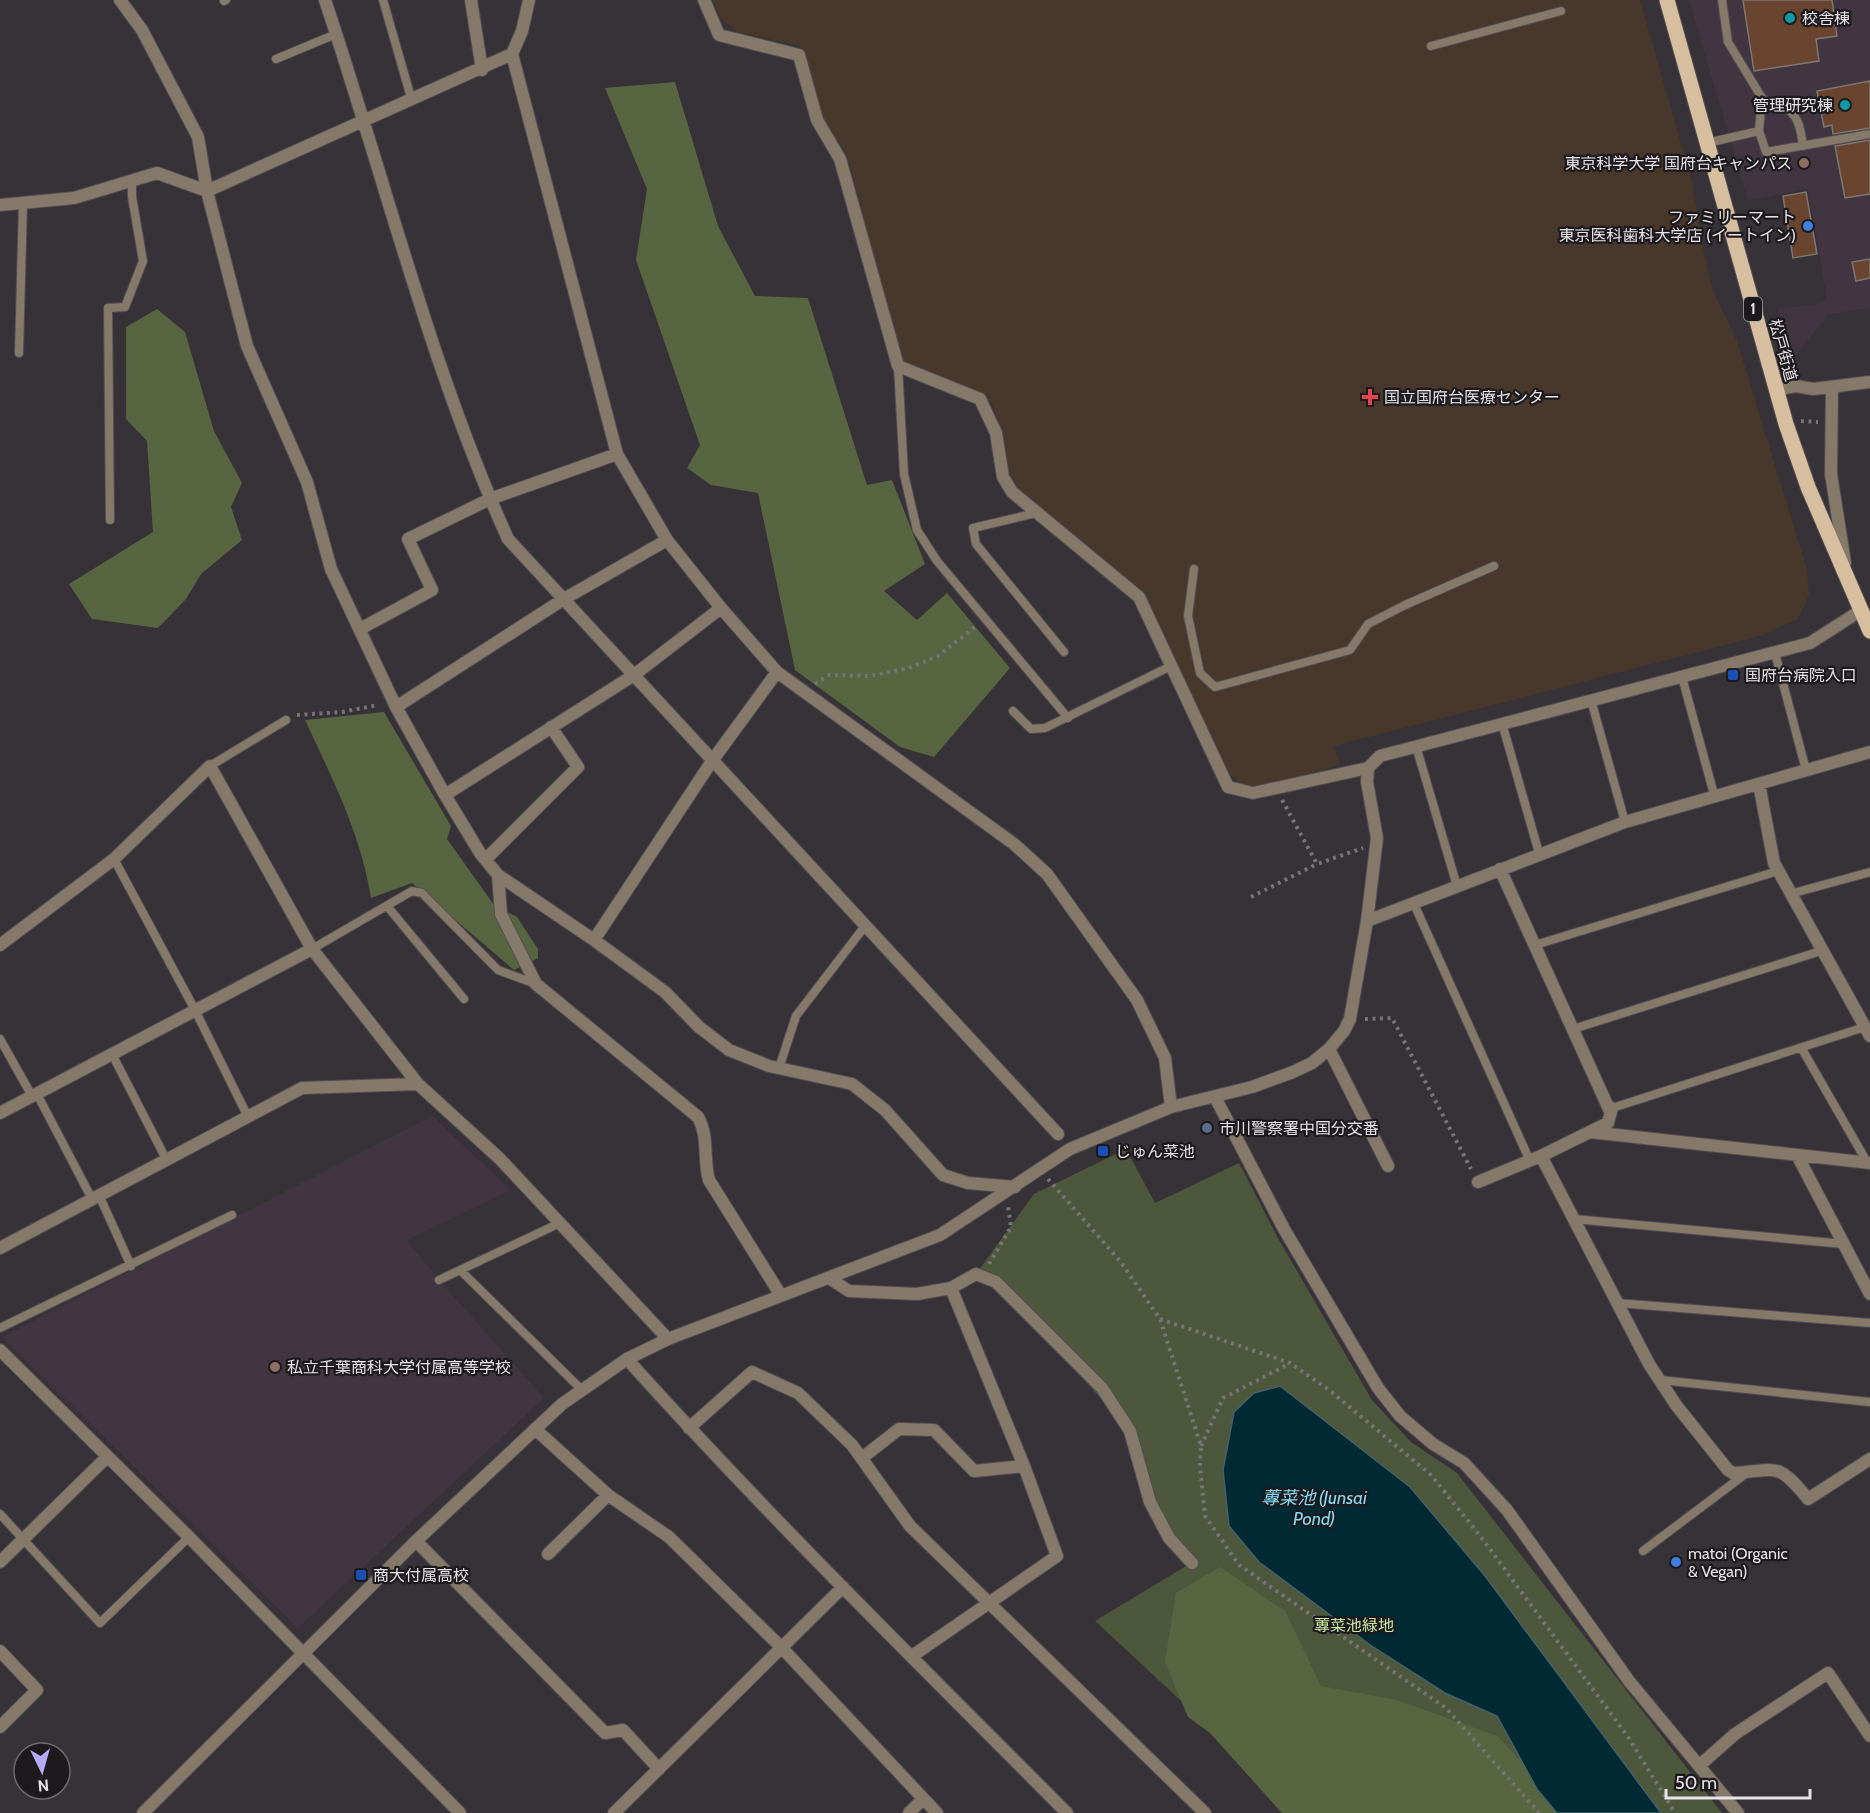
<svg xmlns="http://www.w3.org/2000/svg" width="1870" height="1813" font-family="Cabin,'Noto Sans JP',sans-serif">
<rect width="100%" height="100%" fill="#373237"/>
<path fill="#403540" d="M1689,0H1870V308L1829,314L1793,359L1778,309L1823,303L1827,298L1808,189L1748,200Z
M432,1116L511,1190L407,1240L439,1280L544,1398L298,1628L2,1337Z"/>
<path fill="#47382b" d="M712,0H1640L1692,182L1704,253L1713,291L1737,341L1807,570L1809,595L1798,619L1760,636L1334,746L1340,765L1260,787L1242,784L1229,773L1144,592L1018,489L1009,472L1003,433L991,402L981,392L902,363L848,158L818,110L800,46L737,32L720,17Z"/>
<path fill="#4c573c" d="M1126,1149L1155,1203L1239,1163L1279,1240L1372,1400L1411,1442L1457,1473L1722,1813H1302L1095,1621L1191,1563L1169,1538L1130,1431L996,1282L976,1274L1034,1194Z"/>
<path fill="#576641" d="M675,82L718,226L755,296L808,298L867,485L892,480L925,564L884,591L917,620L947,593L1010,668L934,757L900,747L795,670L758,493L711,485L687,468L700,445L636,260L647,189L605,88Z
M157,309L185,332L214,431L242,483L231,507L242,540L201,574L186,599L158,628L92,619L69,584L153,532L147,441L126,419V327Z
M384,712L451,826L447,839L494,905L517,917L538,949V958L514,970L412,883L371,898C361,834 332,778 305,720Z
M1220,1567L1285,1611L1321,1686L1397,1700L1497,1736L1572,1813H1282L1210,1733L1188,1717L1165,1662L1176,1593Z"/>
<path fill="#002933" stroke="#456169" stroke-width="1.5" d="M1280,1386L1410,1487L1485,1576L1661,1813H1557L1537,1789L1497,1716L1445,1693L1373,1647L1259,1562L1229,1526L1223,1470L1234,1412L1254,1393Z"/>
<path fill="#69452f" stroke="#7f7672" stroke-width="1.5" d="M1743,0H1832L1837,36L1816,39L1819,61L1754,71Z
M1870,81V128L1833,134L1832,125L1824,127L1817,91Z
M1870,140V194L1845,198L1835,146Z
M1806,192L1817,254L1793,258L1783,196Z
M1870,259V278L1856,281L1852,262Z"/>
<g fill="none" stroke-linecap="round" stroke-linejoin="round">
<defs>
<path id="service" d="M383,0L412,101
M1722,0L1728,42L1762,98L1759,131L1766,152L1870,134
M224,1L226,0
M1431,46L1561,11
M276,59L336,34
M1762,98C1772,107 1772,105 1784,108C1799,113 1801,132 1803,146
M1707,143L1759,131
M19,353L23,203
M898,366L904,474L917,530L937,561L1068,718
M1036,513L973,528L976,544L1064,652
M110,520L108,308L125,307L143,261L132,197V180
M1194,569L1188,616L1200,673L1215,687L1350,650L1368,624L1405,605L1494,566
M1775,653L1806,770
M1682,677L1715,798
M1591,700L1625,822
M1013,711L1031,729L1045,728L1171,666
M1502,723L1539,853
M1416,746L1457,886
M210,766L286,720
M114,859L195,1010L248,1117
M1790,894L1870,872
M1414,904L1530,1161
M387,906L464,999
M1535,945L1778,871
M312,949L412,891L422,893L498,970L536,984
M1573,1029L1824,950
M0,1039L32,1096
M1802,1049L1867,1162
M112,1054L166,1159
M779,1068L796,1016L865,926
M37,1094L92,1199
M1609,1109L1865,1027
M99,1195L131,1266
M1574,1219L1844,1244
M461,1271L581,1389
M439,1280L560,1223
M1617,1303L1870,1323
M0,1328L232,1215
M1660,1380L1870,1402
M0,1514L100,1623L189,1537
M1643,1551L1748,1472"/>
<path id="minor" d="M120,0L142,30L198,137L207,191L247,346L307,482L331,569L396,707L445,795L480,853L498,875L594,940L665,992L699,1027L729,1050L769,1066L852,1084L885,1110L943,1175L968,1183L1015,1187
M325,0C385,179 430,366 508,539L1058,1134
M471,0L482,70
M529,0L522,31L512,54L617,454L667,540L721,608L777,672L1014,844L1047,874L1137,1000L1165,1058L1171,1107
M704,0L719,35L799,55L817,120L840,159L898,366L980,399L996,433L1003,477L1012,492L1139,597L1228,787L1253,793L1368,768
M0,205L74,198L157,173L207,191L512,54
M1832,388L1831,474L1845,563
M1775,390L1796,386L1813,389L1870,382
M360,629L432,590L408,539L490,499L617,454
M396,707L564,599L667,540
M1759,784L1774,863L1870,1036
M445,795L634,675L721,608
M486,859L578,767L551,727
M1500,869L1609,1109
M498,875L501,914L536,984L698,1117C709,1136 703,1159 709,1180L780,1294
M1367,921L1625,822L1870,752
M594,940L712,761L777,672
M0,945L114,859L210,766L312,949L418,1084
M1329,1049L1388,1166
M1215,1097L1284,1229L1378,1388L1400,1416L1433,1444L1464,1463L1507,1510L1629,1681L1738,1813
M0,1113L312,949
M1590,1132L1870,1163
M1797,1155L1870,1294
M1541,1156L1649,1364L1676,1405L1728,1470L1733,1473C1778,1470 1777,1461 1808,1499L1870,1459
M1478,1182L1541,1156L1608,1123L1612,1108
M0,1248L302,1088L418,1084L500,1159L668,1339
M829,1278L849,1291L917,1294L951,1288L976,1274L996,1282L1102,1388L1130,1431L1150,1502L1169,1538L1192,1563
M0,1350L189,1537L460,1813
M627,1359C768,1516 919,1664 1067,1813
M689,1428L752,1372L798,1393L852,1445L910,1526L1205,1813
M535,1429L608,1495
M862,1458L899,1429L934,1430L974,1471L1024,1466
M416,1541L605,1733L623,1730L659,1769
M548,1554L608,1495L669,1537L782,1648L937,1813
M0,1562L107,1457
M0,1651L37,1690L0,1727
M912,1656L1057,1556L1024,1466L951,1288
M1700,1765L1735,1734L1828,1673L1870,1736
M614,1813L843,1587
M909,1813L923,1799"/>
<path id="tertiary" d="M143,1813L416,1541L562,1404L627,1359L668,1339L940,1235L1070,1149L1171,1107L1252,1087L1293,1072L1312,1063L1329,1049L1344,1031L1350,1019L1367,921L1377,838L1367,782L1368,768L1380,756L1810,643L1860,611"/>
<path id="primary" d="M1667,0L1786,424L1808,487L1870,631"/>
</defs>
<use href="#service" stroke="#534e53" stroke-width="10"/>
<use href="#minor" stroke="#534e53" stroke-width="14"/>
<use href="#tertiary" stroke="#534e53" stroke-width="14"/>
<use href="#primary" stroke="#534e53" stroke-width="17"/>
<path stroke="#777377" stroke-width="4" stroke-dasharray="3 4.5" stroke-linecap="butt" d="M1801,421L1818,422
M815,684L829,675L869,676L909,668L938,656L975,627
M297,715L342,712L378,705
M1282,800L1317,864L1363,848
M1251,897L1317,864
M1365,1019L1392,1018L1471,1169
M1048,1179L1120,1261L1160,1319L1201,1446L1200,1467L1205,1516L1239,1565L1446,1708L1539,1813
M989,1264L1011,1227L1008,1206
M1160,1319L1290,1363L1328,1389L1431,1475L1481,1537L1628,1737L1675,1813
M1201,1446L1223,1398L1289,1364"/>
<use href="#service" stroke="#85796a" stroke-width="8"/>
<use href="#minor" stroke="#85796a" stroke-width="12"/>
<use href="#tertiary" stroke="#85796a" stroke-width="12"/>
<use href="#primary" stroke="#d6be9f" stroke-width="15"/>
</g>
<g fill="#0f9aa8" stroke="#1d1a1d" stroke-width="2">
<circle cx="1790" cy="18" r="6"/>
<circle cx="1845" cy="105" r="6"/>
</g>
<g fill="#8d6e63" stroke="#1d1a1d" stroke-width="2">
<circle cx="1804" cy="163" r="6"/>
<circle cx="275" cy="1367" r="6"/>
</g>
<g fill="#3f7fe0" stroke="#1d1a1d" stroke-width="2">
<circle cx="1808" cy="226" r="6"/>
<circle cx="1676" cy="1562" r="6"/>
</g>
<path fill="#e0444e" stroke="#1d1a1d" stroke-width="2" d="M1367 388h6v6h6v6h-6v6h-6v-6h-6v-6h6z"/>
<g fill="#1a4fb4" stroke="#1d1a1d" stroke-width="2">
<rect x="1727" y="669" width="12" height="12" rx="3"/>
<rect x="1097" y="1145" width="12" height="12" rx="3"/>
<rect x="355" y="1569" width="12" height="12" rx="3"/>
</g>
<circle fill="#5c6f8a" stroke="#1d1a1d" stroke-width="2" cx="1207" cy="1128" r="6"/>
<g text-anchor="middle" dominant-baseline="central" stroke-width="4.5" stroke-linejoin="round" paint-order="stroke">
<rect fill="#1d1a1d" stroke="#aaa7aa" stroke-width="1.5" x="1744" y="297" width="18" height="24" rx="4.5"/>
<g font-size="15" font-weight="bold" fill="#e7e3e7">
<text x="1753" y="309">1</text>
</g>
<g font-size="16" fill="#e7e3e7" stroke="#1d1a1d" text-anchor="start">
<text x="1802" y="18">校舎棟</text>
<text x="1833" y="105" text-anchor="end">管理研究棟</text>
<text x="1792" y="163" text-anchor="end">東京科学大学 国府台キャンパス</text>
<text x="1796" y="217" text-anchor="end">ファミリーマート<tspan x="1796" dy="18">東京医科歯科大学店 (イートイン)</tspan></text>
<text x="1384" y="397">国立国府台医療センター</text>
<text x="1745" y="675">国府台病院入口</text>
<text x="1219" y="1128">市川警察署中国分交番</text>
<text x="1115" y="1151">じゅん菜池</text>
<text x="287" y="1367">私立千葉商科大学付属高等学校</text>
<text x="1688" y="1553">matoi (Organic<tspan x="1688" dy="18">&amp; Vegan)</tspan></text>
<text x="373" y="1575">商大付属高校</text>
</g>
<g font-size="16" fill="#e7e3e7" stroke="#1d1a1d">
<text transform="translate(1783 350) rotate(74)">松戸街道</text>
</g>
<g font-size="16" fill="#cce7a6" stroke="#1d1a1d">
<text x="1354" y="1625">蓴菜池緑地</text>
</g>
<g font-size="18" font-style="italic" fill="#84dbf2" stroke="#1d1a1d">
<text x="1314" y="1498">蓴菜池 (Junsai<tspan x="1314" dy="21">Pond)</tspan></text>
</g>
</g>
<g transform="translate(42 1771) rotate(175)"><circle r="28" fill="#1d1a1d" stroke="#6e6a6e" stroke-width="1.5"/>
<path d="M0-4.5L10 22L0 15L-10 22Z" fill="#b7abf8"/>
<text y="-9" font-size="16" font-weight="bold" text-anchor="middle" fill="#e7e3e7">N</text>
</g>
<path d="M1666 1789v9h144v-9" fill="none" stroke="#e7e3e7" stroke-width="3"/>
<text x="1675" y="1789" font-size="18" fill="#e7e3e7" stroke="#1d1a1d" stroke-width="4.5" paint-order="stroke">50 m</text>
</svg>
